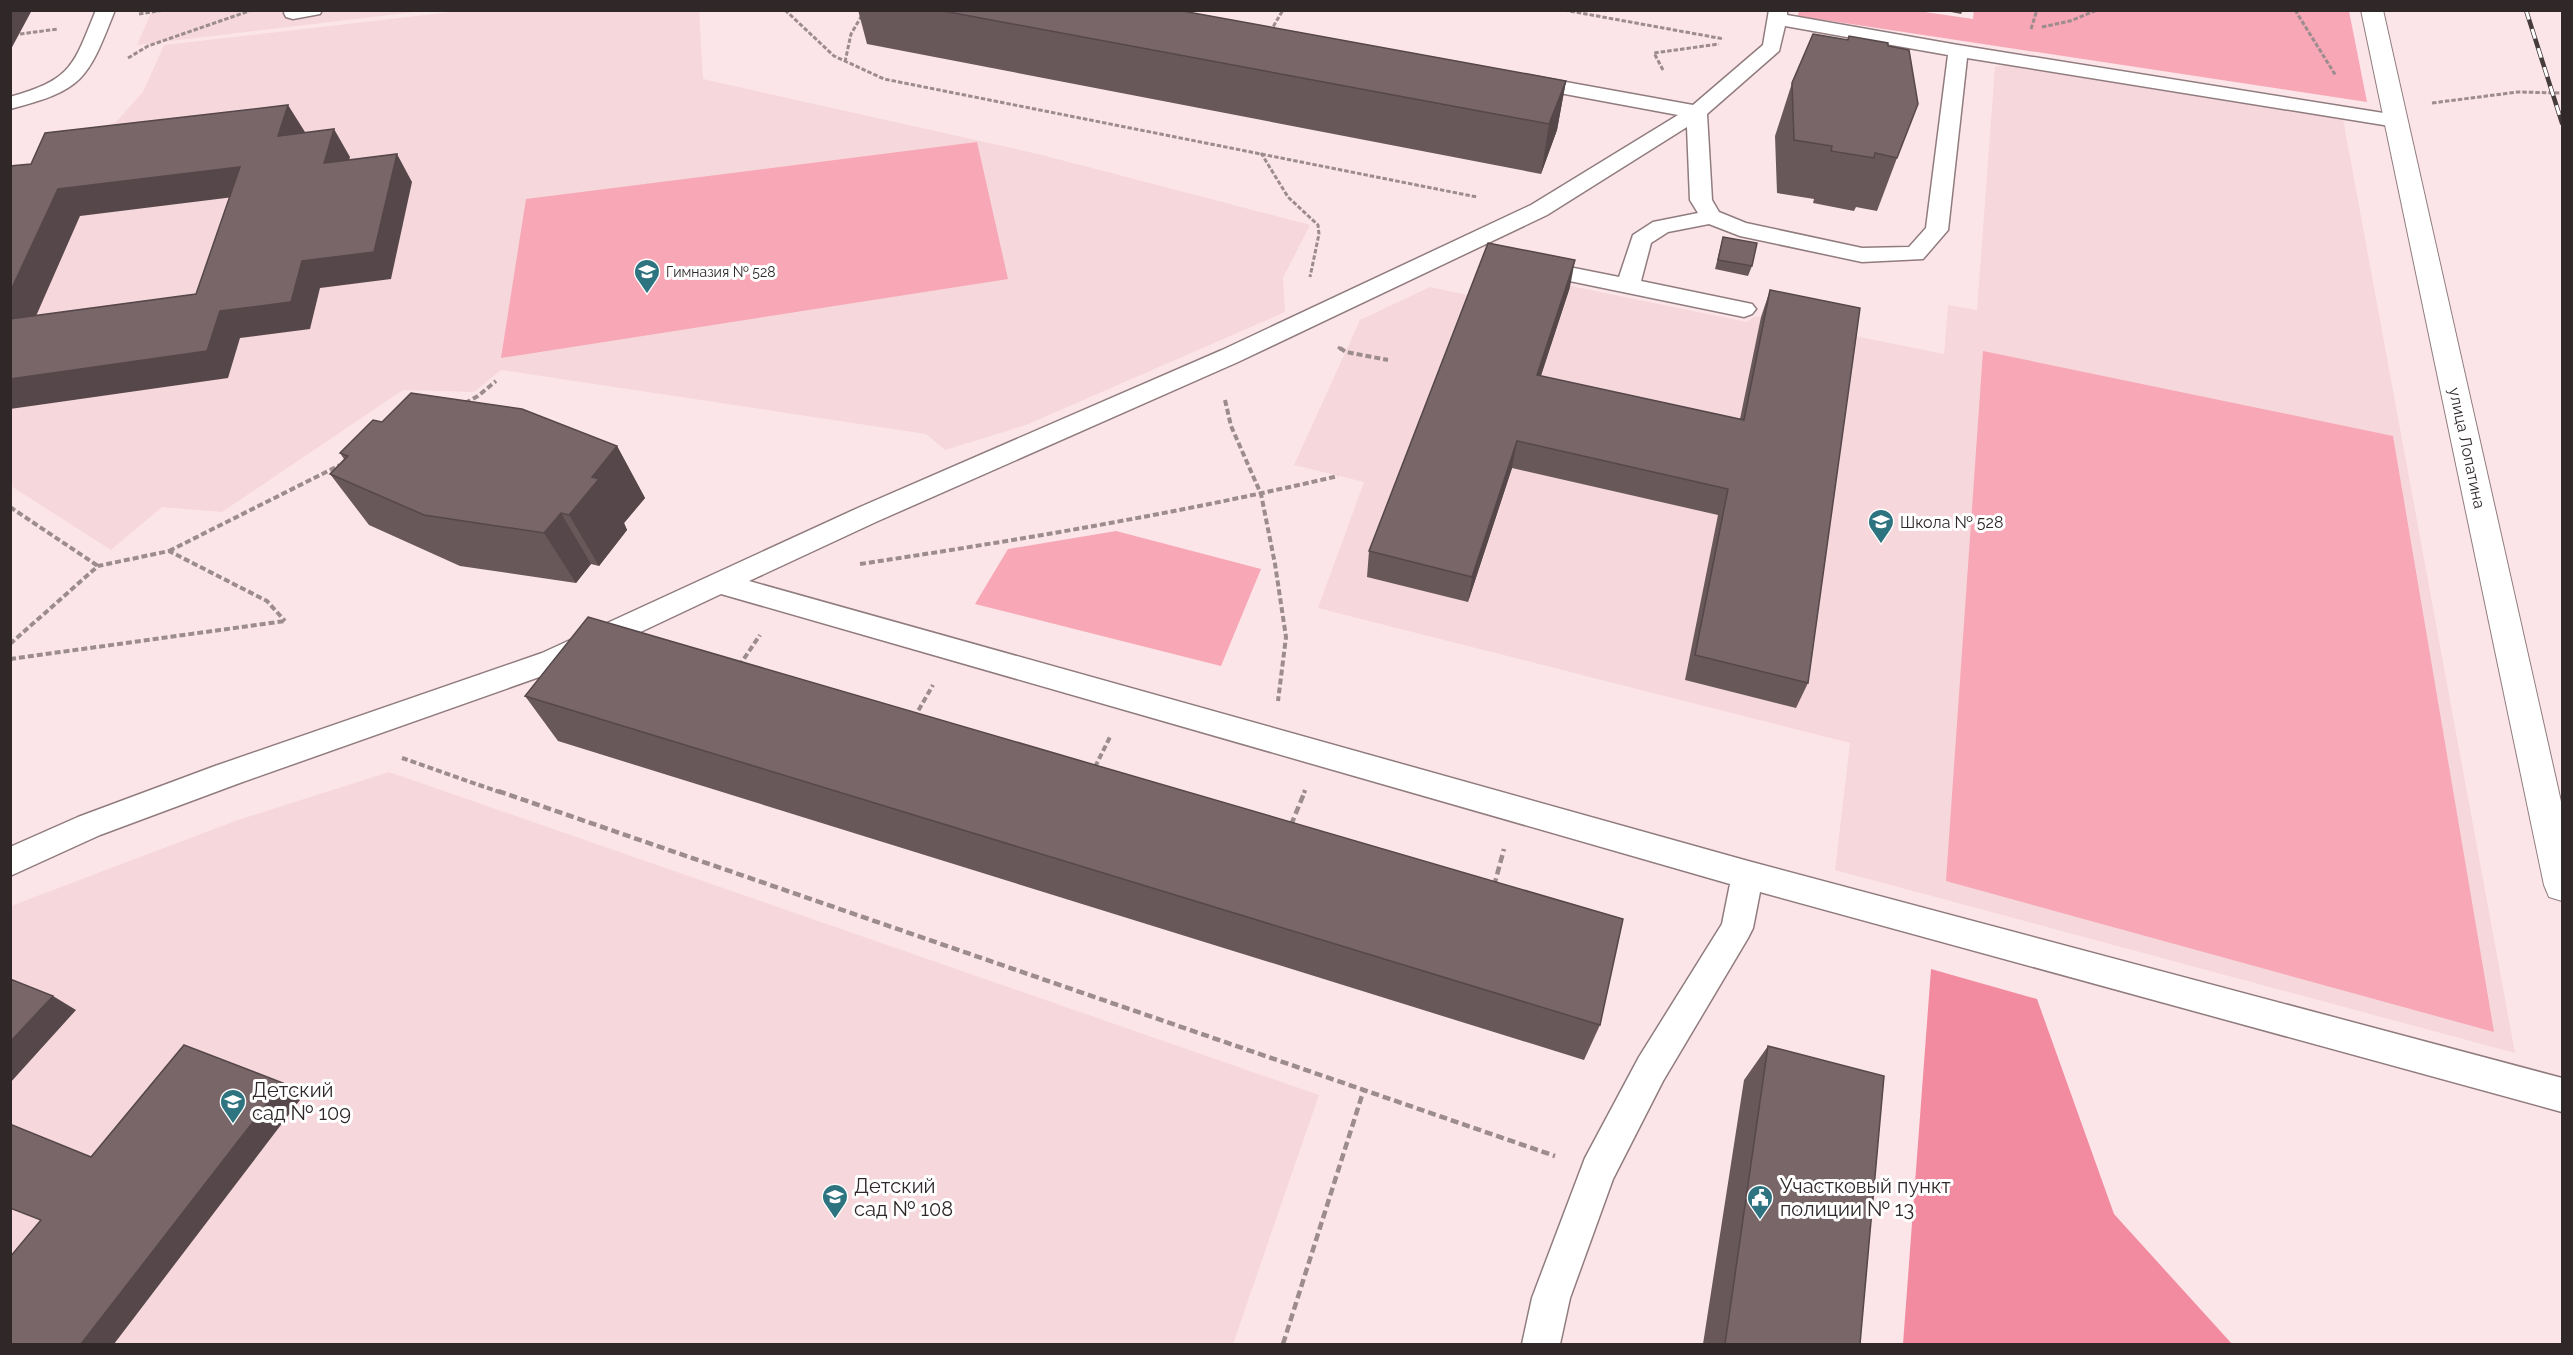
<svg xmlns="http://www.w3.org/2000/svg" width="2573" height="1355" font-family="Raleway,sans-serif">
<rect width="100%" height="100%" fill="#fce5e8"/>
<path fill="#f6d7db" d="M699,10L703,79L1042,155L1310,225L1283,278L1285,312L1026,425L945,450L926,434L501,370L474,392L403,390L222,512L162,507L111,550L11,486L10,182L90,131L116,122L143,92L164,45L460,11Z
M152,11H423L137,45Z
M2011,64L2343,119L2515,1053L1835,870L1850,743L1318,608L1364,482L1294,465L1360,320L1430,287L1472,296L1482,268L1747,322L1755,316L1944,354L1948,305L1977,310L1995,67Z
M389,772L1319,1095L1233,1344H11V906L235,821Z"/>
<path fill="#f7a7b5" d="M1799,10L1918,11L1973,19L1974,10L2349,11L2367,102L1798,16Z
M977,142L1008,279L501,358L526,199Z
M1983,351L2393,436L2494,1032L1946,881Z
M1116,531L1261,569L1221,666L975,604L1008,549Z"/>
<path fill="#f28ba0" d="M1931,969L2037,999L2114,1214L2232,1344H1903Z"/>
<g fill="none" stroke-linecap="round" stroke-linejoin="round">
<defs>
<path id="service" d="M96,10H115C88,78 85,90 10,109V97C73,79 73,66 96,10Z
M285,10H322L320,14L293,19L286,17L284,13Z
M1769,10H1787V15L1958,45L2396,115L2403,117L2406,121L2403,125L2396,127L1967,58L1948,230L1923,259L1862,262L1740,236L1709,224L1668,232L1651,243L1641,281L1752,304L1756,309L1752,314L1744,317L1526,272L1523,267L1526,262L1534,260L1619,277L1633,235L1653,222L1698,213L1690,200L1687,127L1547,215L1238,362L878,521L749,581L1748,861L2562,1078V1112L1760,892L1753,928L1748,938L1663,1081L1613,1179L1570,1298L1560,1344H1522L1532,1298L1585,1158L1639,1057L1722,924L1730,884L721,594L562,669L237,784L100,835L10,876V847L78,817L215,766L542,653L860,507L1222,350L1531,205L1678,115L1527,87L1520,85L1517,81L1520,77L1527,75L1693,105L1763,45ZM1785,26L1948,55L1926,228L1909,247L1862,248L1746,223L1719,212L1712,200L1707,114L1779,51Z"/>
<path id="minor" d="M2361,10H2383L2562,806V901L2549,897L2544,885Z"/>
</defs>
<use href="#service" stroke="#907c7f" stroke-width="3"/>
<use href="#minor" stroke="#907c7f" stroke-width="2"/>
<path stroke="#9c8c8e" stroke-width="3" stroke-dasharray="4.5 2" stroke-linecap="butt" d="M785,10L834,56L884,79L1477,197
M1564,10L1724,39
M2295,10L2336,76
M139,14L165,10
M2042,27L2070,21L2097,10
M2031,29L2037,10
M1270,32L1283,10
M20,34L58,29
M128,58L148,46L252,10
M845,62L851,34L865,10
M1663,70L1654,53L1719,44
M2432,103L2518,92L2562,93
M1261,153L1288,197L1318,225L1319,234L1310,277
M1338,347L1342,350"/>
<path stroke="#9c8c8e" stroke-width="4" stroke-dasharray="6 3" stroke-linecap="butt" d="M1340,348L1346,352L1388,360
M1225,400L1231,426L1261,494L1275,564L1286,637L1278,701
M465,403L478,396L496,381
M10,507L98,566
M169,551L340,465
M860,564C1020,540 1180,513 1338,476
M10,644L98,566L169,551L267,601L285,621
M10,659L285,621
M739,666L760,635
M914,718L933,685
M402,758L502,793
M1095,767L1110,737
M1304,793L1305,790"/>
<path stroke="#9c8c8e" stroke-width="4.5" stroke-dasharray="8 4" stroke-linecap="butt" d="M498,791L1555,1156
M1291,825L1305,791
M1494,886L1504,849
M1283,1344L1364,1089"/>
<use href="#service" fill="#fff" fill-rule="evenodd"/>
<use href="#minor" fill="#fff" fill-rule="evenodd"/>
<defs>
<path id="rail" d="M2526,10L2562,123"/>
</defs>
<use href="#rail" stroke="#463c3d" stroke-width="4.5"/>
<use href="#rail" stroke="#fff" stroke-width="3" stroke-dasharray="10" stroke-linecap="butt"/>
</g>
<path fill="#68585a" d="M858,10H1177L1566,81L1557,130L1541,174L867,44Z
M1941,10H1963L1961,14Z
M1849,36L1897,158L1877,211L1856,207L1854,211L1813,203L1814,199L1777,193L1775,136L1792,83L1848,40Z
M1723,237L1752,266L1748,276L1715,269Z
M1570,287L1541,376L1740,419L1761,317L1770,290L1808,683L1796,708L1685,680L1718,515L1512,468L1468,602L1367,577L1369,551Z
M382,422L617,446L645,498L624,523L627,530L599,566L591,564L576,583L460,566L369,525L330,474L344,459L340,453Z
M525,696L1600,1025L1584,1060L558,741Z
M1768,1046L1860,1344H1703L1744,1080Z"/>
<path fill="#55474a" d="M10,10H32L10,51Z
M1566,81L1557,130L1541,174L1549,124Z
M288,105L305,132L295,164L278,136Z
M334,129L350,157L341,191L324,163Z
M397,154L412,182L391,279L320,288L310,329L240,338L228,378L10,409V379L220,311L302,261Z
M240,167L259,194L80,216L22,348L10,335V292L58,189Z
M1575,260L1570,287L1532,402L1537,375Z
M1517,441L1512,468L1468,602L1472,577Z
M617,446L645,498L624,523L627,530L599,566L569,515L592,477Z
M561,513L591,564L576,583L544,533Z
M53,996L76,1010L10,1083V1042Z
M283,1083L303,1096L114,1344H81Z"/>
<path fill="#796669" stroke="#55474a" stroke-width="1.5" d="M938,10H1177L1566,81L1549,124Z
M1813,34L1848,40L1849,36L1888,43V46L1909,50L1918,104L1897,158L1875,153L1874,158L1831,151L1832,146L1794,140L1792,83Z
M288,105L278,136L334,129L324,163L397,154L374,252L302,261L291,302L220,311L207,351L10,379V319L196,294L240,167L58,189L10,292V166L31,164L45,133Z
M1723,237L1757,243L1752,266L1718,260Z
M1488,243L1575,260L1537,375L1744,420L1770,290L1860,308L1808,683L1695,655L1728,489L1517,441L1472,577L1369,551Z
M411,393L522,409L617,446L592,477L599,479L569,515L561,513L544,533L424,515L330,474L348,456L340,453L373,420L382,422Z
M588,617L1623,919L1600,1025L525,696Z
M10,979L53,996L10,1042Z
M184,1045L283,1083L81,1344H10V1257L41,1220L10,1208V1124L91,1157Z
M1768,1046L1884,1076L1860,1344H1725Z"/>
<defs>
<symbol id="school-pin" viewBox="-11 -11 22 30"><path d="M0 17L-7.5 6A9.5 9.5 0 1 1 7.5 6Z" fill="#2d7480" stroke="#fff"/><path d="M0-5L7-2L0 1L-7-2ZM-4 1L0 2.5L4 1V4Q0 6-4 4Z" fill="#fff"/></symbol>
<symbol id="civic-pin" viewBox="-11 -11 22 30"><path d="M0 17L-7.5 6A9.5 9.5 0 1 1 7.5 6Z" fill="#2d7480" stroke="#fff"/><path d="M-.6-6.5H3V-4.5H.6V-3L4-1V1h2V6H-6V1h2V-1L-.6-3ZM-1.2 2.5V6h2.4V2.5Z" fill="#fff"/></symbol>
</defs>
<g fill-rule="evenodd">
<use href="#school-pin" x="632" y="257" width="30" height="40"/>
<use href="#school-pin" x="1866" y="507" width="30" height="40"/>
<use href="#school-pin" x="218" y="1087" width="30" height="40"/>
<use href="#school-pin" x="820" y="1182" width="30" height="40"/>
<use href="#civic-pin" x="1745" y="1183" width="30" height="40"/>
</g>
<g text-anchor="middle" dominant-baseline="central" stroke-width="6" stroke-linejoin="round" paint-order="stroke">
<g font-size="14" fill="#2f2728" stroke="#fff" text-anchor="start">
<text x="666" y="272">Гимназия № 528</text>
</g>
<g font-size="16" fill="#2f2728" stroke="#fff">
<text transform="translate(2467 448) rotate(78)">улица Лопатина</text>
</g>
<g font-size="16" fill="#2f2728" stroke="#fff" text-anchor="start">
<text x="1900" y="522">Школа № 528</text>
</g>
<g font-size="20" fill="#2f2728" stroke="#fff" text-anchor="start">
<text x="252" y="1090">Детский<tspan x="252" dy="23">сад № 109</tspan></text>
<text x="854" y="1186">Детский<tspan x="854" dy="23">сад № 108</tspan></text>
<text x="1780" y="1186">Участковый пункт<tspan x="1780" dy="23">полиции № 13</tspan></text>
</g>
</g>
<rect width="2573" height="1355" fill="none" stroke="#2f2728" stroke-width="24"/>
</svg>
